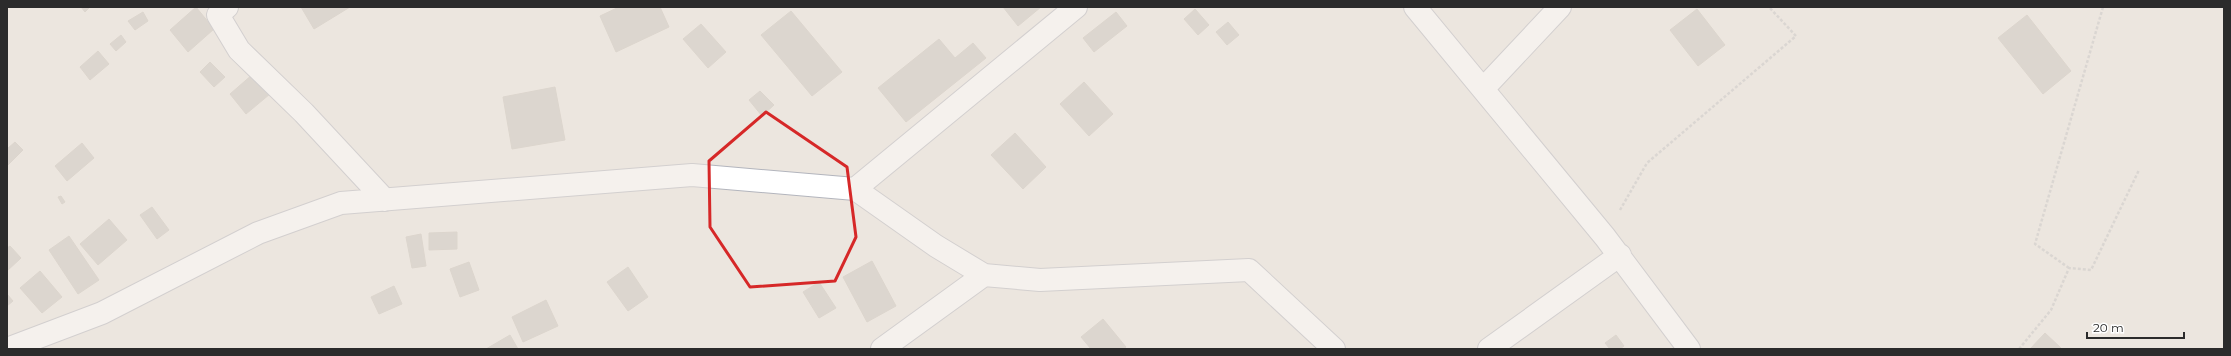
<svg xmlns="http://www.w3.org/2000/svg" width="2231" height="356" font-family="Montserrat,sans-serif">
<rect width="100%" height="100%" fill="#ece6df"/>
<path fill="#c8c4bd" stroke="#c7c2b9" d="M81,7H90L85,12Z
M196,7L214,29L188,52L170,30Z
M301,7H350L314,29Z
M619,7H660L669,27L616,52L600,16Z
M1003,7H1041L1018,26Z
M1195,9L1209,25L1198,35L1184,19Z
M1697,9L1725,45L1698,66L1670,30Z
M791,11L842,72L812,96L761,35Z
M143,12L148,21L135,30L128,21Z
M1116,12L1127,26L1094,52L1083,38Z
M2027,15L2071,71L2043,94L1998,38Z
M1228,22L1239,35L1227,45L1216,32Z
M701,24L726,52L708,68L683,39Z
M121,35L126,42L116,51L110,44Z
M939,39L955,58L973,43L986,58L906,122L878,88Z
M98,51L109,64L90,80L80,67Z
M210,62L225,77L214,87L200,72Z
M253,74L270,94L246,114L230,94Z
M1084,82L1113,114L1089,136L1060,104Z
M555,87L565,140L512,149L503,97Z
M760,91L774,105L762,116L749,100Z
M1015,133L1046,167L1023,189L991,155Z
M15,142L23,150L7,166V149Z
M82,143L94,158L67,181L55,166Z
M61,196L65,202L62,204L58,197Z
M152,207L169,230L157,239L140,215Z
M109,219L127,240L98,265L80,244Z
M457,232V249L429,250V233Z
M421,234L426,266L412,268L406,237Z
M69,236L99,280L78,294L49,250Z
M10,246L21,258L7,271V248Z
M872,261L896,306L867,322L843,277Z
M469,262L479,290L460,297L450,269Z
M628,267L648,297L628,311L607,282Z
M40,271L62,297L42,313L20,288Z
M819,282L836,308L819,318L803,292Z
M394,286L402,304L379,314L371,297Z
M7,294L13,301L7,306Z
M546,300L558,326L523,342L512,317Z
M1103,319L1126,347L1123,349H1091L1081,337Z
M2045,333L2061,348L2060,349H2030Z
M510,335L518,349H486Z
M1616,335L1624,346L1620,349H1610L1605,343Z"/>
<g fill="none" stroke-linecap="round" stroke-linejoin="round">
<defs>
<path id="minor" d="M227,7L218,15L239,50L304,113L385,200
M1415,7L1605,237L1689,349
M1483,89L1560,7
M855,189L936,246L984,275L1040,280L1249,270L1334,349
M7,349L102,313L258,233L341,203L692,175L855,189L1076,7
M882,349L984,275
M1489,349L1620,255"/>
</defs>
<use href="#minor" stroke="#b3b5bd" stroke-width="24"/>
<path stroke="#c4c4c4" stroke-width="2.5" stroke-dasharray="3 2" stroke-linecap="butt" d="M1620,210L1647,163L1796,36L1769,7
M2069,268L2035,244L2103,7
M2019,349L2051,310L2069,268L2091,270L2139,170"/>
<use href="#minor" stroke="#fff" stroke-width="22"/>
</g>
<path d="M0 0H2231V356H0ZM766,112L847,167L856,237L835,281L750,287L710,227L709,161Z" fill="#ece6df" fill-opacity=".55" fill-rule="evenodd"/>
<path fill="none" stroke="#d62828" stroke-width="3" stroke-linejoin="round" d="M766,112L847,167L856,237L835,281L750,287L710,227L709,161Z"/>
<rect width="2231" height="356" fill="none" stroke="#2b2b2b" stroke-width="16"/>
<path d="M2087 332v6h97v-6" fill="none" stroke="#2b2b2b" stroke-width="2"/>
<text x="2093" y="332" font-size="12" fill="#2b2b2b" stroke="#ffffff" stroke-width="3" paint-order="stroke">20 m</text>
</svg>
